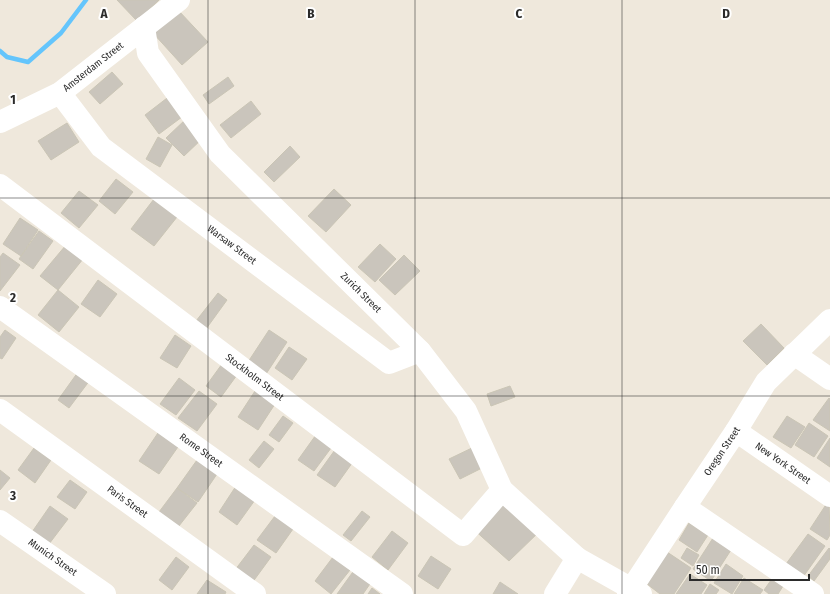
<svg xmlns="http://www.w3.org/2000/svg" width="830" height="594" font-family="'Fira Sans Condensed',sans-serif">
<rect width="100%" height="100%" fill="#efe8dc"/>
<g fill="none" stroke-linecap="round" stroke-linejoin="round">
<path stroke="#64c5fc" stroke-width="4.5" d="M0,51L7,57L28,62L61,33L86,0"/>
</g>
<path fill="#cac5bc" stroke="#cac5b5" d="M117,0H159L137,21Z
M178,10L208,42L182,65L153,33Z
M112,72L123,84L100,104L89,92Z
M228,77L234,86L209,104L203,95Z
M171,95L186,114L159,134L145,115Z
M251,101L261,114L231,138L220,125Z
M186,119L204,137L184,156L166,138Z
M67,123L79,142L51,160L38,141Z
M158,137L172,145L160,167L146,159Z
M290,146L300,157L274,182L264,172Z
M116,179L133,192L115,214L99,201Z
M334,189L351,205L326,232L308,216Z
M79,191L98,205L79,228L61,213Z
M154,199L177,217L154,246L131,229Z
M20,218L38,230L21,256L3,244Z
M39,231L53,241L33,269L19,259Z
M380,244L396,259L375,282L358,267Z
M66,245L83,259L58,290L40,276Z
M3,253L20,265L0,291V257Z
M404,255L420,271L395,295L379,280Z
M98,280L117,294L100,317L81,304Z
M58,290L79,307L59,332L38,315Z
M218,293L227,300L206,329L196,321Z
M761,324L784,348L767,365L743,341Z
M5,330L16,338L2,359L0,358V337Z
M269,330L287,342L266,374L248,362Z
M175,335L191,346L177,368L160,358Z
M289,347L307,359L292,380L275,368Z
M222,364L237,375L221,397L206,386Z
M78,372L90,380L69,408L58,400Z
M179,378L195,390L176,415L160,404Z
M510,386L515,397L491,406L487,394Z
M199,391L217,404L197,431L178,418Z
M255,391L275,404L258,430L238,417Z
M829,398L830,399V431L813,420Z
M283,416L293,423L279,442L269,435Z
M787,416L805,427L791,448L773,437Z
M809,423L828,436L814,457L795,445Z
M160,430L180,444L159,474L139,461Z
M318,432L334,444L314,471L298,460Z
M830,438V467L817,458Z
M264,441L274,449L259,468L249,460Z
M337,447L355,459L335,487L317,475Z
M474,447L484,467L460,479L449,459Z
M34,448L51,460L35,483L18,470Z
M197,460L217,474L198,502L177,488Z
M0,470L10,478L0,490Z
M70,480L87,492L75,509L57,497Z
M236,486L255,500L237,525L219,512Z
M177,488L197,503L175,531L156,516Z
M503,493L542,529L509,561L472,528Z
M829,500L830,535L827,540L810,529Z
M50,506L68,519L49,544L32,532Z
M362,511L370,517L351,541L343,535Z
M275,516L293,529L276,553L257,540Z
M689,523L708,535L697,552L679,540Z
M392,531L408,543L388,570L372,557Z
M808,534L825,546L803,577L786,564Z
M713,538L731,550L711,581L693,569Z
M254,545L271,557L252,583L235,570Z
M687,548L699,555L693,566L681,558Z
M829,548L830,549V559L814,581L808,576Z
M667,552L691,568L674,594H660L647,584Z
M431,556L451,569L438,589L418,576Z
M176,557L189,567L172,590L159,580Z
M333,557L350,570L331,594L315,581Z
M726,564L743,576L732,594L714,583Z
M355,569L372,581L363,594H337Z
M690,574L707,585L701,594H676Z
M774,576L785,583L778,594H769L764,590Z
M744,578L763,590L760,594H734Z
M207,580L226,592L225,594H197Z
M500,582L518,594H493Z
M710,584L719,590L716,594H704Z
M372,588L380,594H368Z"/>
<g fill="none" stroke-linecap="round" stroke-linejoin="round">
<g stroke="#fff" stroke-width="22">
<path id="s1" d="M144,27L148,53L220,154L420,351L466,411L502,490L577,558L641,594"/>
<path id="s2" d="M60,93L101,147L389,363L420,351"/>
<path id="s3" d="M0,122L60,93L179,0"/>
<path id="s4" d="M0,185L463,535L502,490"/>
<path id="s5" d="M0,307L402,594"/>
<path d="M794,354L830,379"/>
<path id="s6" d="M0,410L255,594"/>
<path id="s7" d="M736,431L830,496"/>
<path d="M685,507L813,594"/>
<path id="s8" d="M0,521L105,594"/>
<path d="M555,594L577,558"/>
<path id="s9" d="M628,594L685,507L736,431L766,382L830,320"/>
</g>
</g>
<path fill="none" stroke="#2b2b2b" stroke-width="1" stroke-opacity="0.55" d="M208,0V594M415,0V594M622,0V594M0,198H830M0,396H830"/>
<g text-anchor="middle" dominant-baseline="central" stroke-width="4" stroke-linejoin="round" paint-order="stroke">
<g font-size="10" fill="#2b2b2b" stroke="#fff">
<text stroke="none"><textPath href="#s3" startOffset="109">Amsterdam Street</textPath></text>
<text stroke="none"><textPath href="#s2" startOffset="231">Warsaw Street</textPath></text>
<text stroke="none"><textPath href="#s1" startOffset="348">Zurich Street</textPath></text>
<text stroke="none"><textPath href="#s4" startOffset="319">Stockholm Street</textPath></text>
<text stroke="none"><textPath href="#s5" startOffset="247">Rome Street</textPath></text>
<text stroke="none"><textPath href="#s9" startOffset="171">Oregon Street</textPath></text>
<text stroke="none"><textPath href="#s7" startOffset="57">New York Street</textPath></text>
<text stroke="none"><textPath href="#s6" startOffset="157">Paris Street</textPath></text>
<text stroke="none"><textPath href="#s8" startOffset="64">Munich Street</textPath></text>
</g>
</g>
<g font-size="13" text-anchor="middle" font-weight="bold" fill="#2b2b2b" stroke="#fff" stroke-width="4" stroke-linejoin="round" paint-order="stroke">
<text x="104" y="18">A</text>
<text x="311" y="18">B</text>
<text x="519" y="18">C</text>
<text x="726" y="18">D</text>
<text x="13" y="104">1</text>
<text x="13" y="302">2</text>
<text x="13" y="500">3</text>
</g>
<path d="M690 574v6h119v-6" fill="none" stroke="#2b2b2b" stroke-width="2"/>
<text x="696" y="574" font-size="12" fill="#2b2b2b" stroke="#ffffff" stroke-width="3" paint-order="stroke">50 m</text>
</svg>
